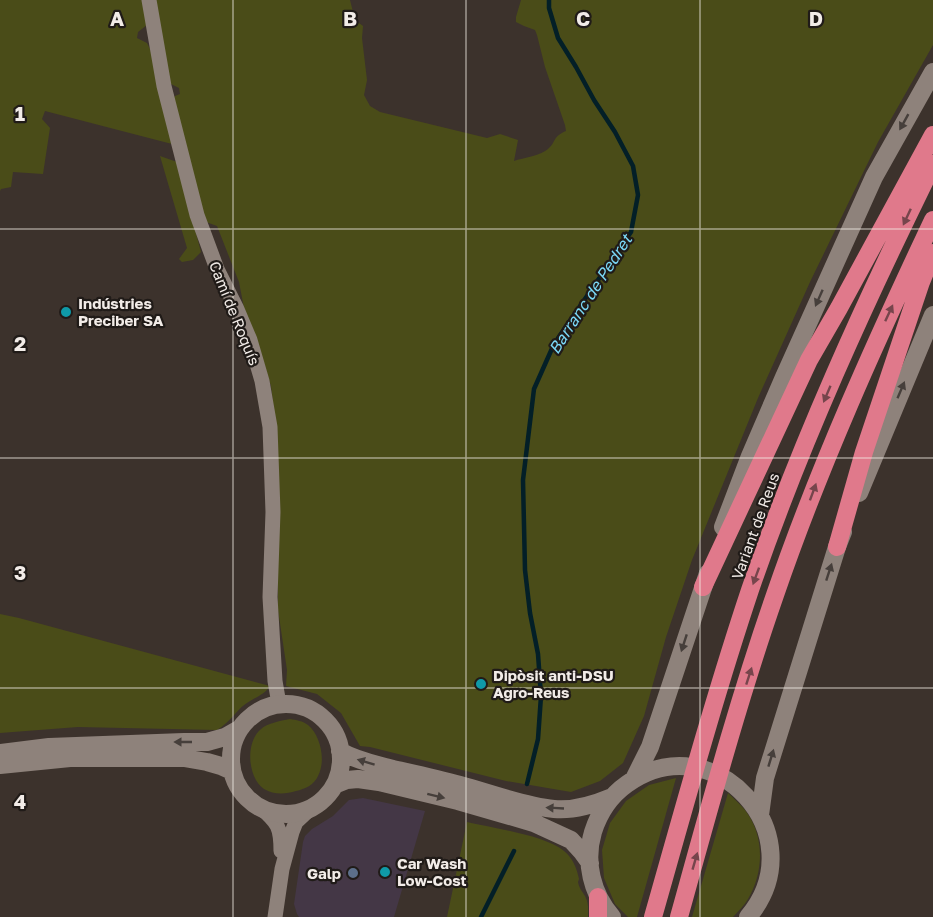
<svg xmlns="http://www.w3.org/2000/svg" width="933" height="917" font-family="'Golos Text',sans-serif">
<rect width="100%" height="100%" fill="#3c322c"/>
<path fill="#443746" d="M363,798L425,811L394,917H299L297,914L294,904L303,842L305,836L312,829L333,816L349,800Z"/>
<path fill="#4a4c18" d="M0,0H143L147,25L138,32L137,38L147,43L152,53L172,144L45,111L42,119L50,128L43,174L13,172L11,187L1,189L0,191Z
M154,0H350L355,20L363,26L362,38L367,80L364,95L370,106L380,112L487,138L500,134L518,140L514,161C523,158 542,155 548,149C557,141 552,137 566,131L565,125L545,67L537,35L535,30L524,26L516,22V17L521,0H933V45L878,142L810,282L758,398L692,560L666,637L644,716L623,763L600,781L571,792L506,781L370,747L360,746L341,713L317,694L286,686L287,670L278,610L277,460L275,419L271,386L258,344L244,308L239,282L217,226L206,222L173,99L175,96L180,94L179,88L169,83Z
M160,156L177,162L201,252L193,260L182,262L179,259L187,248Z
M0,614L19,618L270,686C265,694 258,696 250,701C237,708 231,722 217,730L78,727L0,733Z
M290,719C296,720 303,721 308,725C321,736 326,761 318,776C314,785 305,789 296,791C286,794 274,795 264,789C248,778 245,744 260,730C267,723 280,721 290,719Z
M676,778L637,917H628L615,904L604,878L602,850L610,823L626,801L649,785Z
M728,793C734,799 740,804 745,810C765,836 764,872 748,899C744,906 738,911 733,917H692Z
M467,822C492,828 545,835 564,851C573,858 577,869 579,879L578,882C579,888 582,891 585,896C589,903 588,910 588,917H447Z"/>
<g fill="none" stroke-linecap="round" stroke-linejoin="round">
<path stroke="#031f27" stroke-width="4.5" d="M527,784L538,739L541,696L538,654L530,613L525,570L523,480L534,389L554,344L631,232L638,195L633,166L615,132L594,100L576,67L558,38L549,8V0
M481,917L514,851"/>
<path stroke="#8e827b" stroke-width="15" d="M149,0L164,86L197,215L217,269L236,307L250,340L262,381L270,427L273,512L270,597L275,681L279,704
M260,807C278,823 281,827 281,851
M275,917L282,869L292,832L296,822L311,808"/>
<path stroke="#8e827b" stroke-width="18" d="M859,493L933,315
M723,527L750,456L784,377L874,177L933,72
M231 759a55 55 0 1 1 110 0a55 55 0 1 1-110 0Z
M340,751C357,761 375,764 393,769C415,774 438,779 460,785C490,793 524,806 554,809C574,811 593,805 612,797
M0,753L49,747L184,742H207L225,737L239,729
M0,765L70,758H184L207,762L221,766L232,771
M634,779L650,747L708,573
M337,784L347,780L358,779L379,782L458,801L534,823L571,840L582,852L590,863
M760,815L765,778L837,547L843,532
M612,917C592,894 584,862 593,832C599,813 610,796 627,784C714,722 817,835 748,917"/>
<path stroke="#e0798b" stroke-width="18" d="M837,547L864,452L921,282L933,253
M703,587L809,360L839,308L933,135
M598,917V897
M653,917C684,808 714,698 750,590C800,444 865,302 933,164
M679,917C709,809 738,701 775,595C819,467 875,343 933,220"/>
</g>
<defs><path id="oneway-solid" d="M-6-.8H1V-3.2L6.5 0L1 3.2V.8H-6Z" transform="scale(1.5)"/></defs>
<g fill="#463f3b">
<use href="#oneway-solid" transform="translate(904 122) rotate(119)"/>
<use href="#oneway-solid" transform="translate(819 298) rotate(114)"/>
<use href="#oneway-solid" transform="translate(901 390) rotate(-67)"/>
<use href="#oneway-solid" transform="translate(829 572) rotate(-72)"/>
<use href="#oneway-solid" transform="translate(684 643) rotate(108)"/>
<use href="#oneway-solid" transform="translate(183 742) rotate(-180)"/>
<use href="#oneway-solid" transform="translate(771 758) rotate(-73)"/>
<use href="#oneway-solid" transform="translate(366 762) rotate(-163)"/>
<use href="#oneway-solid" transform="translate(436 796) rotate(14)"/>
<use href="#oneway-solid" transform="translate(555 808) rotate(-177)"/>
</g>
<g fill="#76454c">
<use href="#oneway-solid" transform="translate(907 217) rotate(115)"/>
<use href="#oneway-solid" transform="translate(889 313) rotate(-65)"/>
<use href="#oneway-solid" transform="translate(827 394) rotate(113)"/>
<use href="#oneway-solid" transform="translate(813 492) rotate(-70)"/>
<use href="#oneway-solid" transform="translate(756 576) rotate(110)"/>
<use href="#oneway-solid" transform="translate(749 676) rotate(-72)"/>
<use href="#oneway-solid" transform="translate(695 861) rotate(-74)"/>
</g>
<path fill="none" stroke="#f2ece8" stroke-width="1.5" stroke-opacity="0.55" d="M233,0V917M466,0V917M700,0V917M0,229H933M0,458H933M0,688H933"/>
<g fill="#0f9aa8" stroke="#201b18" stroke-width="2">
<circle cx="66" cy="312" r="6"/>
<circle cx="481" cy="684" r="6"/>
<circle cx="385" cy="872" r="6"/>
</g>
<circle fill="#5c6f8a" stroke="#201b18" stroke-width="2" cx="353" cy="873" r="6"/>
<g text-anchor="middle" dominant-baseline="central" stroke-width="4.5" stroke-linejoin="round" paint-order="stroke">
<g font-size="15" font-weight="bold" fill="#f2ece8" stroke="#201b18" text-anchor="start">
<text x="78" y="303">Indústries<tspan x="78" dy="17">Preciber SA</tspan></text>
<text x="493" y="675">Dipòsit anti-DSU<tspan x="493" dy="17">Agro-Reus</tspan></text>
<text x="397" y="863">Car Wash<tspan x="397" dy="17">Low-Cost</tspan></text>
<text x="341" y="873" text-anchor="end">Galp</text>
</g>
<g font-size="15" fill="#f2ece8" stroke="#201b18">
<text transform="translate(235 313) rotate(68)">Camí de Roquís</text>
<text transform="translate(755 526) rotate(-70)">Variant de Reus</text>
</g>
<g font-size="16" font-style="italic" fill="#7bd8f6" stroke="#201b18">
<text transform="translate(590 294) rotate(-57)">Barranc de Pedret</text>
</g>
</g>
<g font-size="20" text-anchor="middle" font-weight="bold" fill="#f2ece8" stroke="#201b18" stroke-width="4.5" stroke-linejoin="round" paint-order="stroke">
<text x="117" y="26">A</text>
<text x="350" y="26">B</text>
<text x="583" y="26">C</text>
<text x="816" y="26">D</text>
<text x="20" y="121">1</text>
<text x="20" y="351">2</text>
<text x="20" y="580">3</text>
<text x="20" y="809">4</text>
</g>
</svg>
